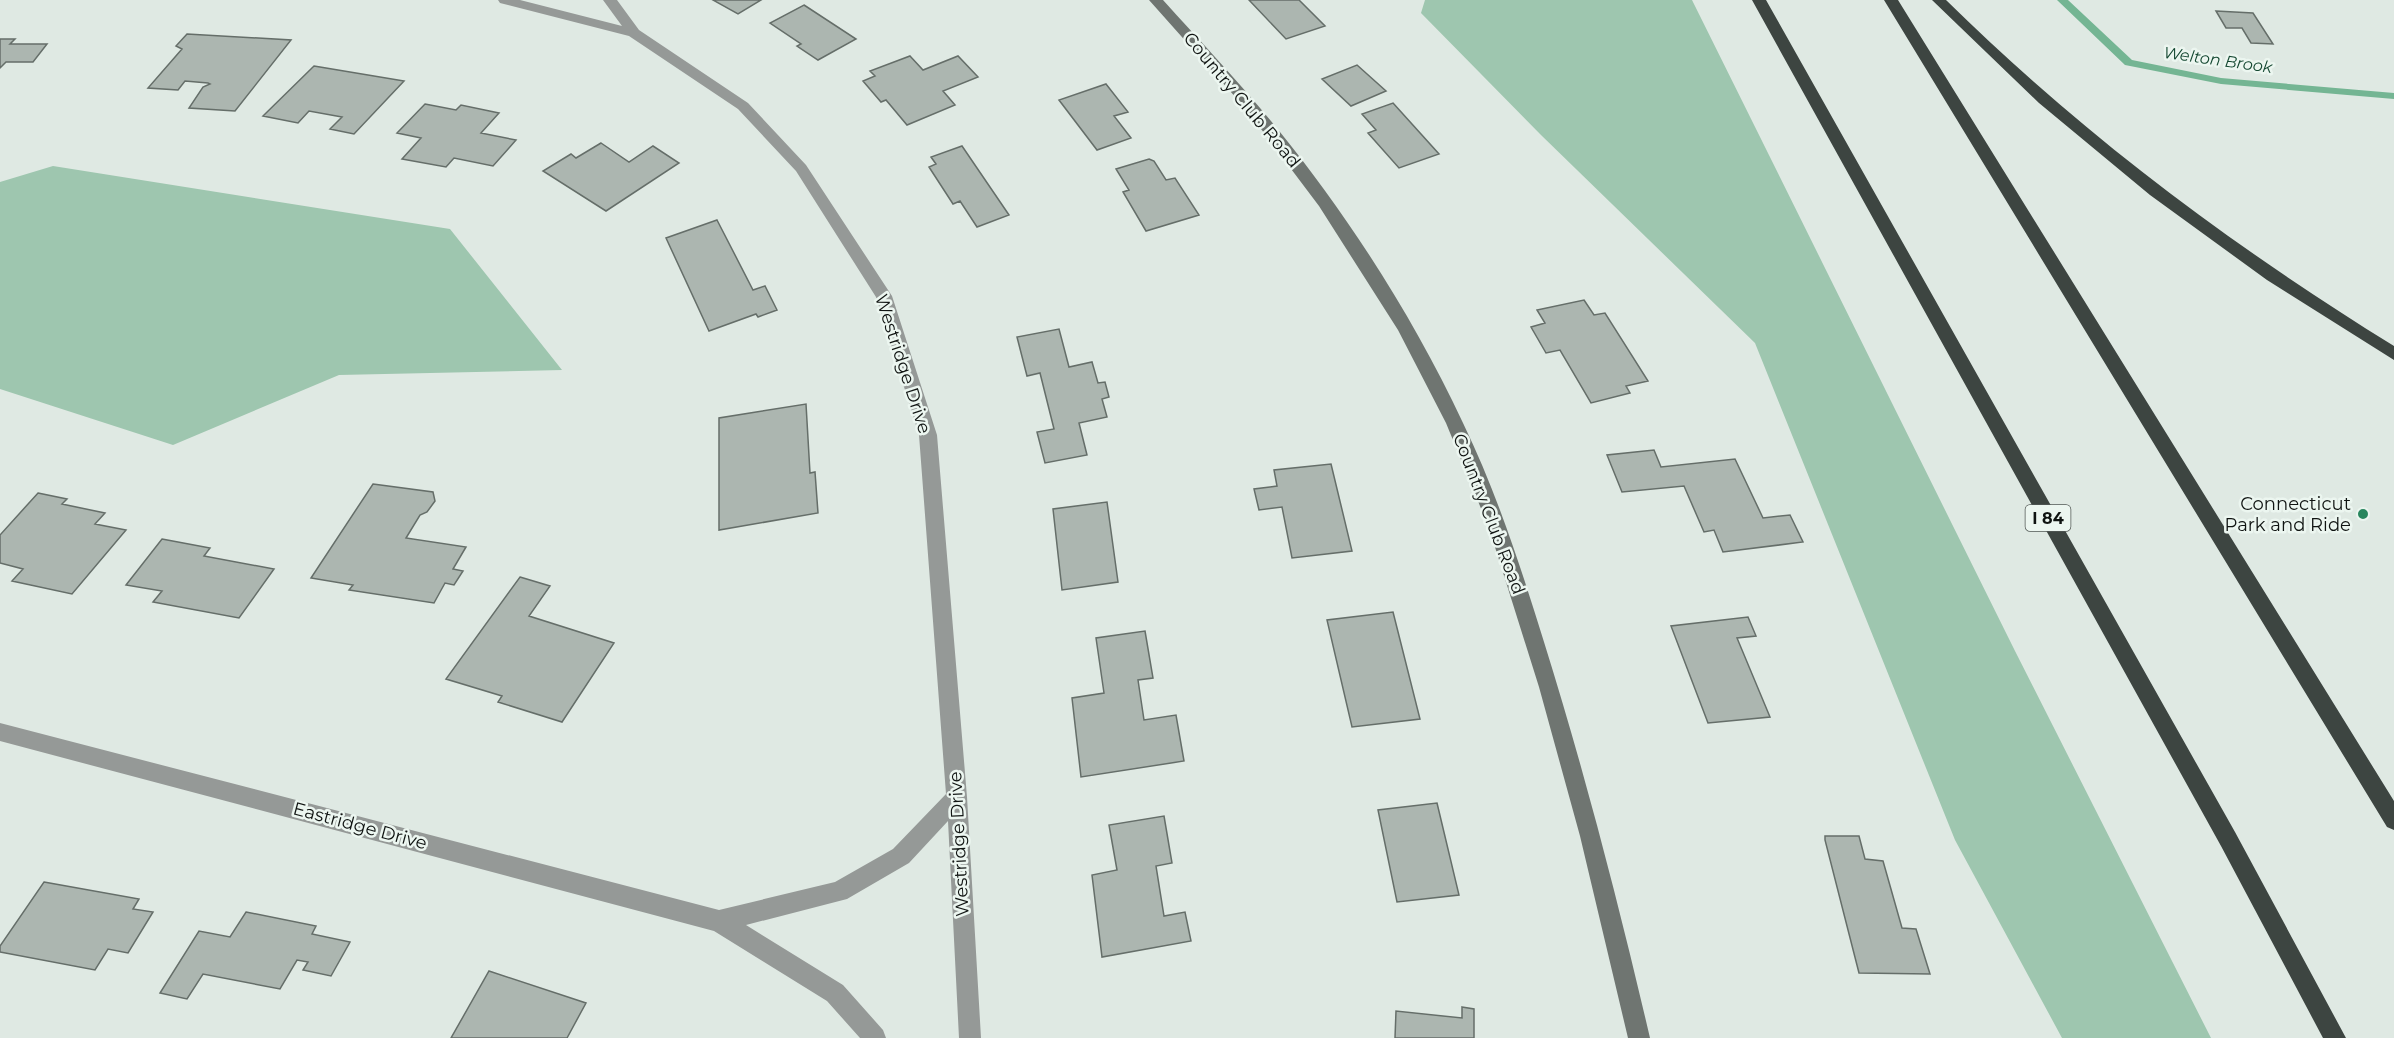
<svg xmlns="http://www.w3.org/2000/svg" width="2394" height="1038" font-family="Montserrat,sans-serif">
<rect width="100%" height="100%" fill="#dfe9e3"/>
<path fill="#9ec6af" d="M1425,0H1692L2015,651L2211,1038H2062L1955,840L1755,343L1541,135L1421,13Z
M53,166L450,229L562,370L339,375L173,445L0,389V182Z"/>
<g fill="none" stroke-linecap="round" stroke-linejoin="round">
<path fill="#74b593" fill-rule="evenodd" d="M2057,0H2068L2132,60L2221,78L2394,93V99L2221,84L2125,65Z"/>
</g>
<path fill="#acb6b0" stroke="#656e69" stroke-width="1.5" d="M713,0H761L738,14Z
M1249,0H1299L1325,26L1286,39Z
M804,5L856,39L818,60L797,46L801,44L770,23Z
M2216,11L2253,13L2273,44L2251,43L2242,28H2226Z
M187,34L291,40L235,111L189,108L203,87L210,84L208,83L185,81L178,90L148,88L182,49L176,46Z
M0,39H15L10,44H47L33,62H6L0,68Z
M910,56L923,70L958,56L978,77L943,91L955,105L907,125L886,100L881,102L863,81L875,76L870,71Z
M1357,65L1386,91L1351,106L1322,79Z
M314,66L404,81L354,134L330,129L342,117L309,111L298,123L263,116Z
M1106,84L1128,112L1114,116L1131,138L1097,150L1059,100Z
M1393,103L1439,154L1399,168L1368,133L1376,130L1362,114Z
M425,104L456,110L461,105L499,113L481,133L516,140L493,166L454,158L446,167L402,159L421,138L397,133Z
M601,143L629,162L653,146L679,163L606,211L543,171L571,154L576,158Z
M962,146L1009,215L977,227L960,201L953,204L929,167L936,164L931,157Z
M1149,159L1154,161L1166,180L1175,178L1199,215L1146,231L1123,192L1129,190L1116,169Z
M717,220L753,290L765,286L777,310L758,317L756,314L709,331L666,238Z
M1584,300L1594,315L1605,313L1648,381L1626,386L1630,393L1591,403L1560,350L1546,353L1531,327L1545,323L1537,310Z
M1059,329L1069,367L1092,362L1098,383L1105,382L1109,397L1102,399L1107,417L1079,423L1087,455L1045,463L1037,432L1054,429L1040,373L1027,376L1017,337Z
M806,404L810,473L815,472L818,513L719,530V418Z
M1654,450L1661,467L1735,459L1763,518L1790,515L1803,542L1723,552L1714,530L1704,532L1684,486L1622,492L1607,455Z
M1331,464L1352,551L1292,558L1282,507L1259,510L1254,489L1277,486L1274,470Z
M373,484L433,492L435,501L427,512L420,515L406,538L466,547L453,569L463,571L454,585L445,583L434,603L349,590L353,585L311,578Z
M38,493L67,499L62,504L105,513L95,524L126,530L72,594L12,581L23,569L0,563V535Z
M1107,502L1118,582L1062,590L1053,509Z
M162,539L210,548L204,556L274,569L239,618L153,602L162,591L126,585Z
M520,577L550,586L529,616L614,643L562,722L498,702L502,696L446,679Z
M1393,612L1420,719L1352,727L1327,620Z
M1748,617L1756,636L1737,638L1770,717L1708,723L1671,626Z
M1145,631L1153,678L1138,680L1144,720L1176,715L1184,761L1081,777L1072,698L1104,693L1096,638Z
M1437,803L1459,895L1397,902L1378,810Z
M1164,816L1172,863L1156,866L1164,916L1185,912L1191,941L1102,957L1092,875L1117,870L1109,825Z
M1825,836H1859L1865,859L1883,861L1902,928L1916,929L1930,974L1859,973L1825,840Z
M44,882L139,899L133,909L153,912L128,953L108,949L95,970L0,952V946Z
M246,912L316,926L312,934L350,942L331,976L303,970L308,962L297,960L280,989L203,974L187,999L160,993L199,931L230,937Z
M489,971L586,1003L567,1038H451Z
M1462,1007L1474,1009V1038H1395L1396,1011L1462,1018Z"/>
<g fill="none" stroke-linecap="round" stroke-linejoin="round">
<path fill="#959997" fill-rule="evenodd" d="M498,0H520L622,26L603,0H617L639,30L748,103L806,165L892,296L937,435L967,797L981,1038H959L948,821L909,863L847,899L746,925L843,985L883,1030L886,1038H860L827,1001L714,931L0,741V723L719,910L835,882L893,849L946,794L919,435L876,297L796,171L738,109L629,36L500,3Z"/>
<path fill="#6f7571" fill-rule="evenodd" d="M1149,0H1163C1201,42 1240,83 1276,127C1349,217 1414,318 1463,423C1497,493 1521,568 1544,642C1585,773 1619,905 1650,1038H1628L1580,836L1539,687L1489,528L1446,423L1398,330L1319,206L1246,109Z"/>
<path fill="#3d4541" fill-rule="evenodd" d="M1752,0H1766L2235,832L2346,1038H2323L2221,846Z
M1884,0H1898L2394,801V830L2387,827Z
M1932,0H1946C2083,135 2231,245 2394,346V360L2267,280L2150,195L2039,103Z"/>
</g>
<circle fill="#29865e" stroke="#ecf6f0" stroke-width="2" cx="2363" cy="514" r="6"/>
<g text-anchor="middle" dominant-baseline="central" stroke-width="5" stroke-linejoin="round" paint-order="stroke">
<g font-size="16" font-style="italic" fill="#134730" stroke="#ecf6f0">
<text transform="translate(2218 60) rotate(8)">Welton Brook</text>
</g>
<rect fill="#ecf6f0" stroke="#525855" stroke-width="1.5" x="2025.5" y="505" width="45" height="26" rx="4.5"/>
<g font-size="16" font-weight="bold" fill="#101412">
<text x="2048" y="518">I 84</text>
</g>
<g font-size="18" fill="#101412" stroke="#ecf6f0">
<text transform="translate(1242 100) rotate(50)">Country Club Road</text>
<text transform="translate(903 364) rotate(72)">Westridge Drive</text>
<text transform="translate(1489 514) rotate(69)">Country Club Road</text>
<text transform="translate(360 826) rotate(15)">Eastridge Drive</text>
<text transform="translate(959 844) rotate(-93)">Westridge Drive</text>
</g>
<g font-size="18" fill="#101412" stroke="#ecf6f0" text-anchor="end">
<text x="2351" y="504">Connecticut<tspan x="2351" dy="21">Park and Ride</tspan></text>
</g>
</g>
</svg>
